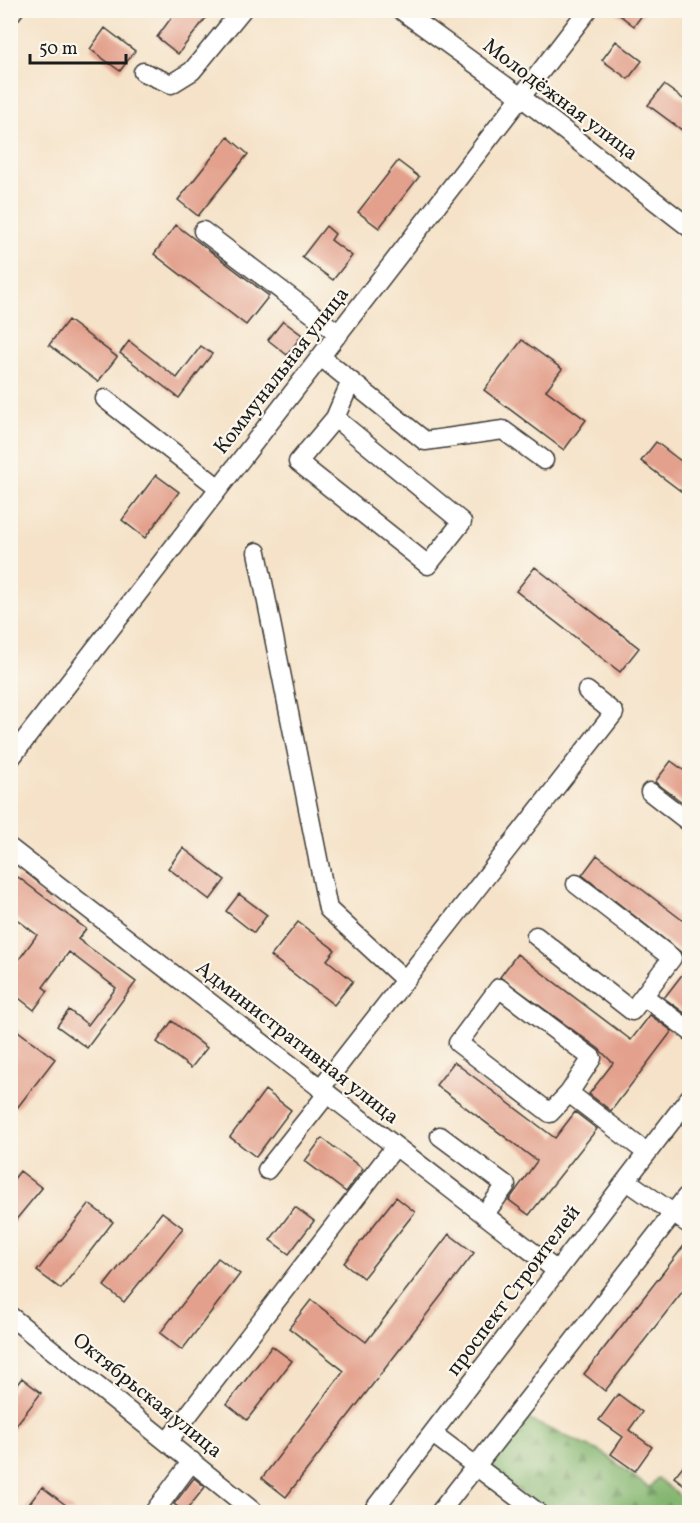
<svg xmlns="http://www.w3.org/2000/svg" width="700" height="1523" font-family="Vollkorn,serif">
<defs>
<pattern id="forest-firs" width="22" height="20" patternUnits="userSpaceOnUse" patternTransform="scale(1.5)"><rect width="22" height="20" fill="#84b670"/><path d="M5 1l3.5 6h-7zM16 11l3.5 6h-7z" fill="#6b935b"/></pattern>
</defs>
<rect width="100%" height="100%" fill="#fbf7ec"/>
<filter id="ink" filterUnits="userSpaceOnUse"><feTurbulence type="fractalNoise" baseFrequency=".0167" numOctaves="2"/><feDisplacementMap in="SourceGraphic" scale="12" xChannelSelector="R" yChannelSelector="G"/><feConvolveMatrix kernelMatrix="1 2 1 2 8 2 1 2 1" color-interpolation-filters="sRGB"/></filter>
<filter id="wash" filterUnits="userSpaceOnUse"><feTurbulence type="fractalNoise" baseFrequency=".008" numOctaves="4" result="noise"/><feDisplacementMap in="SourceGraphic" scale="24" xChannelSelector="R" yChannelSelector="G"/><feGaussianBlur stdDeviation="1.35" result="paint"/><feColorMatrix in="noise" values="0 0 0 0 0 0 0 0 0 0 0 0 0 0 0 0 0 1.4 0 .05"/><feComposite in="paint" operator="in"/></filter>
<g filter="url(#wash)">
<rect width="100%" height="100%" fill="#f5e2c8"/>
<path fill="url(#forest-firs)" stroke="#506946" stroke-width="1.5" d="M525,1418L603,1453L649,1488L657,1478L689,1503V1512H546L488,1468Z"/>
<g id="blocks">
<path fill="#e3a08c" d="M10,10H26L10,31Z
M177,10H212L178,54L157,37Z
M613,10H646L634,26Z
M105,28L135,51L120,71L90,49Z
M616,41L642,61L628,79L602,60Z
M664,85L690,104V136L648,105Z
M228,137L248,154L198,216L178,200Z
M398,161L419,177L379,228L358,212Z
M176,225L269,296L246,325L154,254Z
M326,226L335,234L331,240L352,256L333,280L302,257Z
M68,320L117,357L98,382L49,345Z
M283,321L302,335L287,355L268,340Z
M522,340L562,369L546,390L586,420L564,450L484,390Z
M129,341L177,378L201,346L212,354L179,398L120,353Z
M656,442L690,468V498L641,461Z
M156,475L179,492L145,538L122,520Z
M535,567L639,648L620,672L516,591Z
M671,761L690,775V808L655,782Z
M183,848L225,880L210,900L168,868Z
M597,855L690,926V1009L686,1014L664,998L688,967L682,962V953L582,875Z
M18,877L86,929L78,939L136,982L87,1048L57,1026L69,1010L88,1025L116,988L69,952L43,987L48,991L34,1010L10,991V962L15,965L37,935L10,914V887Z
M239,894L267,915L254,933L226,911Z
M298,922L335,950L327,960L353,981L334,1005L271,956Z
M517,954L631,1040L650,1015L672,1031L611,1111L589,1094L613,1063L599,1049L500,977Z
M172,1021L207,1048L191,1068L157,1042Z
M10,1025L55,1059L17,1108L10,1103Z
M454,1062L555,1138L575,1112L597,1129L529,1215L509,1200L537,1161L436,1085Z
M265,1090L291,1110L256,1157L230,1137Z
M322,1138L363,1169L346,1192L305,1161Z
M20,1171L42,1188L10,1227V1184Z
M396,1197L415,1212L363,1278L344,1263Z
M89,1204L113,1222L61,1289L37,1271Z
M295,1207L314,1221L289,1254L270,1240Z
M162,1212L183,1228L124,1302L104,1286Z
M449,1234L474,1253L286,1497L262,1478L344,1371L289,1328L311,1300L366,1342Z
M690,1238V1282L605,1391L584,1374Z
M218,1258L240,1274L182,1350L160,1333Z
M272,1346L292,1361L247,1420L227,1404Z
M22,1378L41,1393L10,1433V1393Z
M618,1394L642,1412L629,1430L652,1447L635,1471L611,1454L623,1437L599,1420Z
M690,1457V1489L674,1477Z
M194,1478L205,1487L185,1512L174,1504Z
M42,1487L75,1512H23Z"/>
</g>
</g>
<g filter="url(#ink)">
<use href="#blocks" fill-opacity="0" stroke="#3d3a36" stroke-width="1.5"/>
<g fill="none" stroke-linecap="round" stroke-linejoin="round">
<defs>
<path id="minor" d="M401,10L521,97L690,228
M143,72L171,84L192,71L242,10
M203,231L339,334
M321,357L425,441L503,430L544,460
M105,399L219,488
M335,418L298,462L428,565L462,522L335,418L351,381
M257,552L328,909L405,980
M10,759L588,10
M650,792L690,823
M10,848L557,1271
M536,936L632,1011L672,958L576,884
M499,988L592,1058L569,1093L550,1113L458,1043Z
M645,997L690,1031
M320,1089L614,713L587,691
M569,1093L647,1153
M440,1136L506,1185L484,1215
M267,1170L327,1094
M627,1181L690,1225
M10,1316L254,1512
M433,1434L537,1512
M168,1441L394,1148
M154,1512L192,1461
M372,1512L690,1097
M440,1512L686,1197H690"/>
</defs>
<use href="#minor" stroke="#3d3a36" stroke-width="21"/>
<use href="#minor" stroke="#fff" stroke-width="18"/>
</g>
</g>
<g text-anchor="middle" dominant-baseline="central" stroke-width="4.5" stroke-linejoin="round" paint-order="stroke">
<g font-size="21" fill="#1c1c1c" stroke="#fbf7ec">
<text transform="translate(560 100) rotate(37)">Молодёжная улица</text>
<text transform="translate(282 371) rotate(-52)">Коммунальная улица</text>
<text transform="translate(297 1043) rotate(38)">Административная улица</text>
<text transform="translate(514 1291) rotate(-53)">проспект Строителей</text>
<text transform="translate(147 1396) rotate(39)">Октябрьская улица</text>
</g>
</g>
<rect width="700" height="1523" fill="none" stroke="#fbf7ec" stroke-width="36"/>
<path d="M30 54v9h96v-9" fill="none" stroke="#1c1c1c" stroke-width="3"/>
<text x="39" y="54" font-size="18" fill="#1c1c1c" stroke="#fbf7ec" stroke-width="4.5" paint-order="stroke">50 m</text>
</svg>
